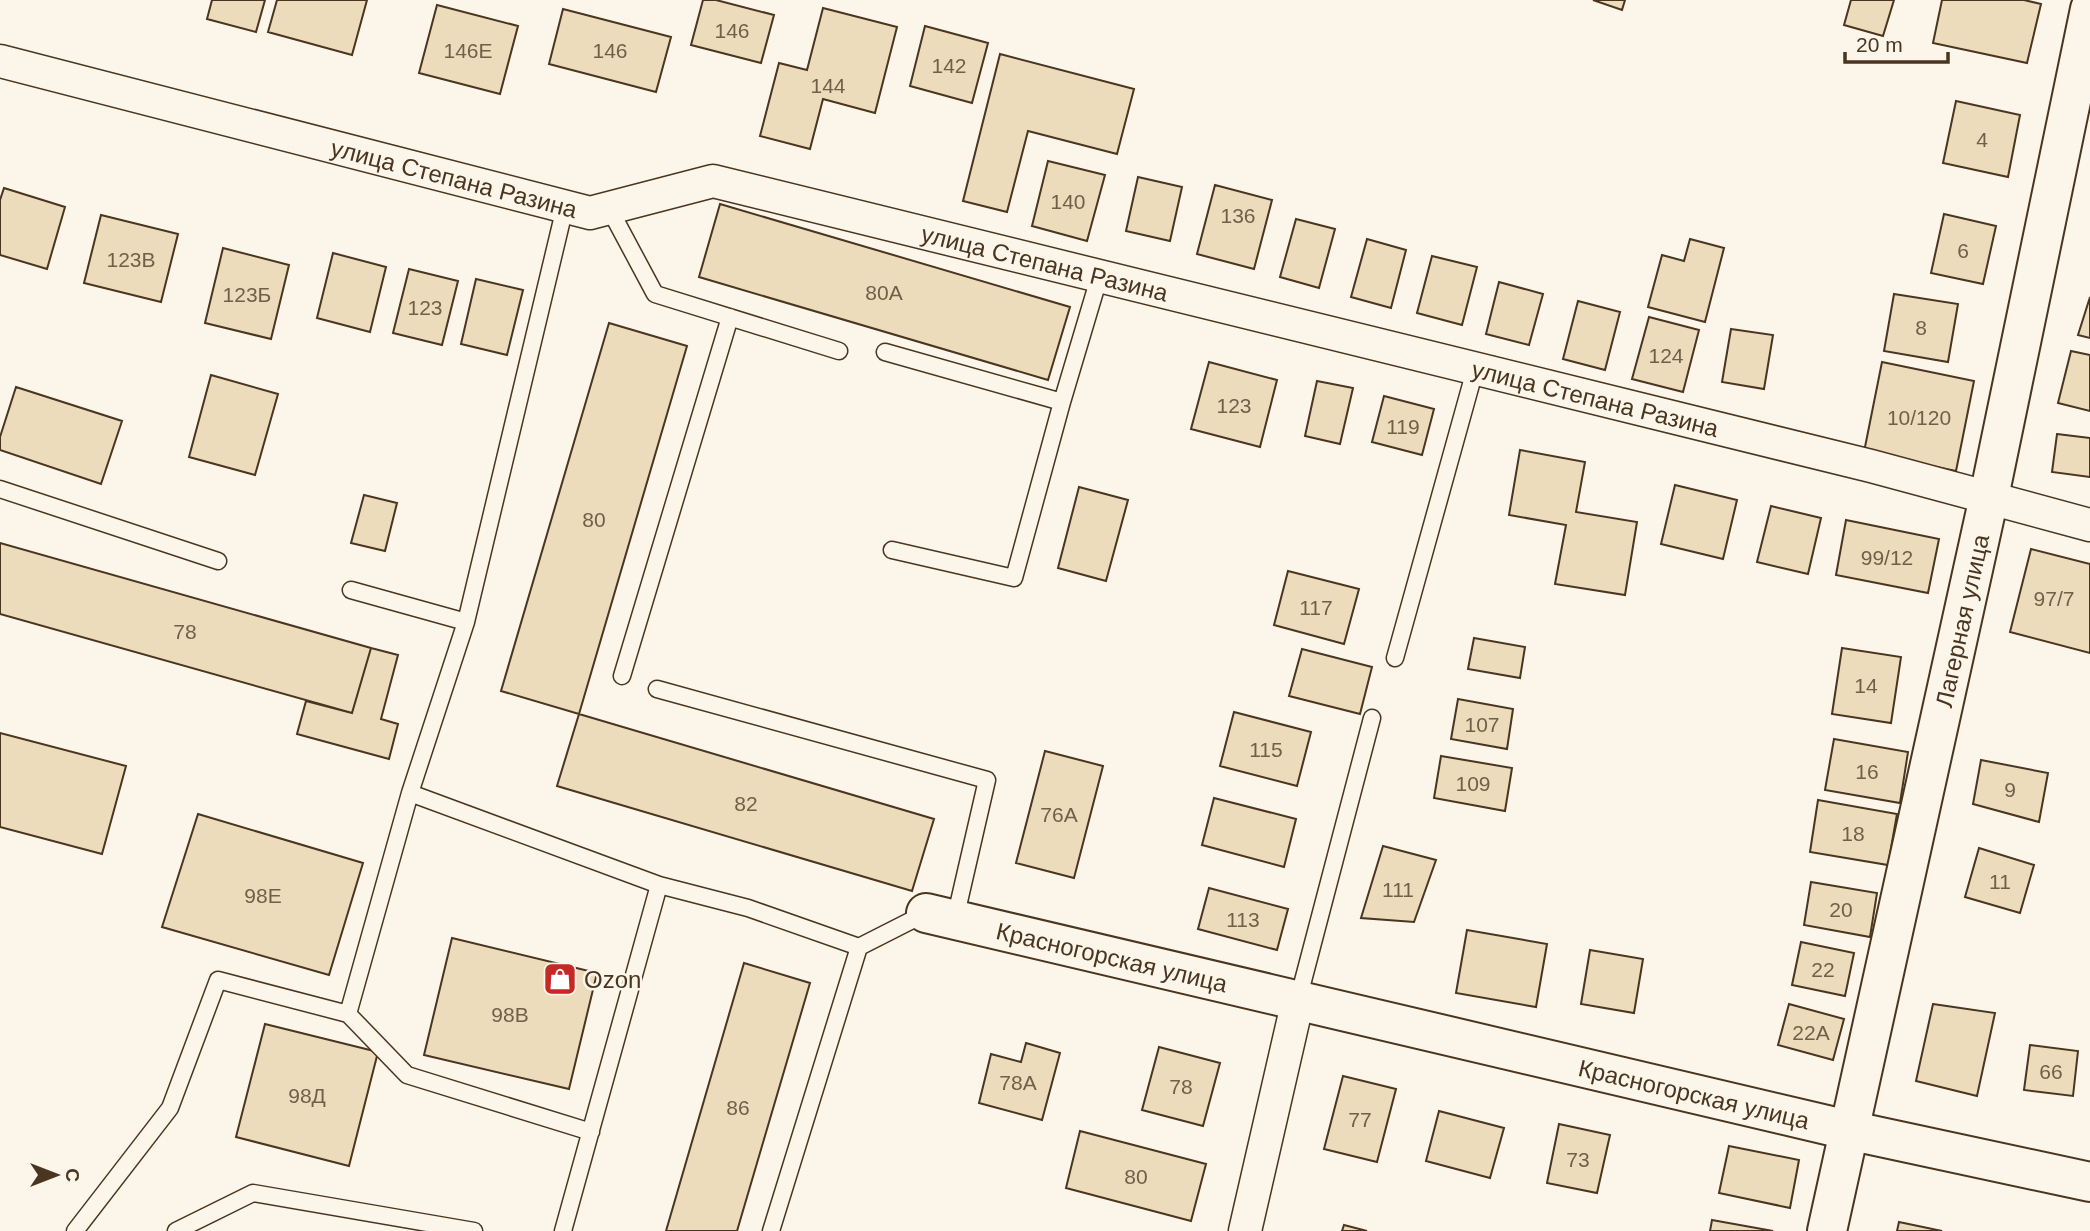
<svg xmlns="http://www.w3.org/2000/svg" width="2090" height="1231" font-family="Arial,sans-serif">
<rect width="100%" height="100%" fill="#fbf6e9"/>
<path fill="#ecdcbc" stroke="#4a3520" stroke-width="2" d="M212,0H265L256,32L207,19Z
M277,0H367L352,55L268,32Z
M703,0H716L774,15L761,63L691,45Z
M1593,0H1625L1622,10Z
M1851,0H1894L1883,36L1844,25Z
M1942,0H2024L2041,4L2027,63L1933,43Z
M437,5L518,26L500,94L419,73Z
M823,8L897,27L875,113L823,99L810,149L760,136L779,63L807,70Z
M563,9L671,37L656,92L549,64Z
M925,26L988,43L972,103L910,86Z
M1000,54L1134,89L1117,154L1028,131L1007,212L963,201Z
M1956,101L2020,115L2008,177L1943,163Z
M1048,161L1105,175L1087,241L1032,226Z
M1138,177L1182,187L1170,241L1126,231Z
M1215,185L1272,200L1254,269L1197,254Z
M4,188L65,207L47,269L0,255V200Z
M720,204L1070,307L1048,380L699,277Z
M1944,214L1996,226L1983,284L1931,273Z
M101,215L178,234L161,302L84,283Z
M1296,219L1335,229L1319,288L1280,277Z
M1367,239L1406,250L1391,308L1351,297Z
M1690,239L1724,248L1705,322L1648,307L1662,255L1684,261Z
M223,248L289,265L271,339L205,323Z
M333,253L386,267L370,332L317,318Z
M1432,256L1477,267L1462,325L1417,313Z
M409,269L458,281L442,345L393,333Z
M476,279L523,290L507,355L461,344Z
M1499,282L1543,294L1529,345L1486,334Z
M1894,294L1958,304L1948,362L1884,351Z
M2090,297V338L2078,335Z
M1578,301L1620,312L1605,370L1563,359Z
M1649,317L1699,330L1683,392L1632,379Z
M609,323L687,346L579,714L501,691Z
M1731,329L1773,335L1764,389L1722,382Z
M2071,351L2090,355V411L2058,403Z
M1209,362L1277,380L1260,447L1191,429Z
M1882,362L1974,381L1956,471L1864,452Z
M211,375L278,394L255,475L189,457Z
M1317,381L1353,388L1340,444L1305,436Z
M16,387L122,421L101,484L0,450V437Z
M1384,396L1434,409L1422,455L1372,442Z
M2057,434L2090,438V477L2052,472Z
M1520,450L1585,462L1576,512L1637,522L1625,595L1555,584L1566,525L1509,515Z
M1675,485L1737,500L1723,559L1661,544Z
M1079,487L1128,500L1106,581L1058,568Z
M364,495L397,503L385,551L351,543Z
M1771,506L1821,518L1808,574L1757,562Z
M1846,520L1939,539L1928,593L1836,575Z
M0,543L371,648L352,713L0,614Z
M2031,549L2090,564V653L2010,632Z
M1288,571L1359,589L1344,644L1274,625Z
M1474,638L1525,647L1520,678L1468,669Z
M371,648L398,655L381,719L398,724L389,759L297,734L306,701L352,713Z
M1842,648L1901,657L1891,723L1832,714Z
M1302,649L1372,667L1360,714L1289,696Z
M1458,699L1513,709L1507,749L1451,739Z
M1234,712L1311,732L1297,786L1220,766Z
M579,714L934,819L912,891L557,786Z
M0,733L126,766L102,854L0,827Z
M1834,739L1908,752L1900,803L1825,790Z
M1045,751L1103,766L1074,878L1016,863Z
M1441,756L1512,768L1505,811L1434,798Z
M1981,760L2048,773L2039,822L1973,804Z
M1214,798L1296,819L1284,867L1202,845Z
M1818,800L1897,814L1888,865L1810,852Z
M198,814L363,863L329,975L162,927Z
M1383,846L1436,860L1414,922L1361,918Z
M1979,848L2034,865L2020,913L1965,897Z
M1811,882L1877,893L1870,937L1804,925Z
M1209,888L1288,909L1277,950L1198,929Z
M1467,930L1547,944L1536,1007L1456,993Z
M452,938L597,973L569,1089L424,1055Z
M1801,942L1854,953L1845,996L1792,985Z
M1590,950L1643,959L1634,1013L1581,1004Z
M744,963L810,983L737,1231H666Z
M1789,1004L1844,1019L1833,1060L1778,1045Z
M1933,1004L1995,1013L1977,1096L1916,1081Z
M265,1024L378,1052L349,1166L236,1137Z
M1026,1043L1060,1053L1042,1120L979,1103L991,1054L1021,1062Z
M2030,1045L2078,1051L2073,1096L2024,1090Z
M1159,1047L1220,1063L1203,1126L1142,1110Z
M1343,1076L1396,1089L1377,1162L1324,1149Z
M1439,1111L1504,1128L1490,1178L1426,1161Z
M1559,1124L1610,1135L1597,1193L1547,1183Z
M1080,1131L1206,1164L1191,1221L1066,1188Z
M1729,1146L1799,1160L1790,1208L1719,1193Z
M1712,1220L1773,1231H1710Z
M1899,1222L1942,1231H1897Z
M1344,1225L1367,1231H1342Z"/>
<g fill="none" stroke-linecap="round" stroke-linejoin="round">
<defs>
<path id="service" d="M565,207L466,622L410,793L659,885L748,908L859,947
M609,208L655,294L839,351
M885,352L1062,402L1099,278
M0,489L218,561
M892,550L1014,578L1062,402
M351,590L466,622
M1395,658L1475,370
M622,676L730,317
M657,689L987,780L955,919
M410,793L348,1014L407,1075L591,1132
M1298,1000L1372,718
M75,1231L170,1108L218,980L348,1014
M176,1231L253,1193L474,1231
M563,1231L659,885
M771,1231L859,947L926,913"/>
<g id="minor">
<path id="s1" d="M0,61L590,213L713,181L1871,466L2090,525"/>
<path d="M1245,1231L1298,1000"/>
</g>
<g id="tertiary">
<path id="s2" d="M926,913L1848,1130L2090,1182"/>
<path id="s3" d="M1827,1231L1989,497L2090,9"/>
</g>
</defs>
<use href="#service" stroke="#4a3520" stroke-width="19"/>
<use href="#minor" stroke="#4a3520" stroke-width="35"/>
<use href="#tertiary" stroke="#4a3520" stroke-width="42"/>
<use href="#service" stroke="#fbf6e9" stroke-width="16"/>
<use href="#minor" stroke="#fbf6e9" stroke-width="32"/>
<use href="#tertiary" stroke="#fbf6e9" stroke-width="38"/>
</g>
<defs>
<symbol id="shop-square" viewBox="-11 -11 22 22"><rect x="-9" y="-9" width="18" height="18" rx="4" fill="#c62828" stroke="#fbf6e9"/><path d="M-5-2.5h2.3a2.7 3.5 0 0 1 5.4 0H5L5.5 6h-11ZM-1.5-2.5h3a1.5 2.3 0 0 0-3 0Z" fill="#fff"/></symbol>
</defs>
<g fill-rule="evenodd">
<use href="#shop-square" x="541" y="960" width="38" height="38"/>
</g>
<g text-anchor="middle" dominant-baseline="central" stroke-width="5" stroke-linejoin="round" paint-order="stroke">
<g font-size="21" fill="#725f47">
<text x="732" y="30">146</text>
<text x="468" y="50">146Е</text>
<text x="610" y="50">146</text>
<text x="949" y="65">142</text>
<text x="828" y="85">144</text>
<text x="1982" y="139">4</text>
<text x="1068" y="201">140</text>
<text x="1238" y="215">136</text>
<text x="1963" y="250">6</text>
<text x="131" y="259">123В</text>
<text x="884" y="292">80А</text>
<text x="247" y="294">123Б</text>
<text x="425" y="307">123</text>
<text x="1921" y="327">8</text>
<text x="1666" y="355">124</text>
<text x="1234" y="405">123</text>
<text x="1919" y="417">10/120</text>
<text x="1403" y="426">119</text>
<text x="594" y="519">80</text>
<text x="1887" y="557">99/12</text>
<text x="2054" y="598">97/7</text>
<text x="1316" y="607">117</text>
<text x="185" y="631">78</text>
<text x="1866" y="685">14</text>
<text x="1482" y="724">107</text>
<text x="1266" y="749">115</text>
<text x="1867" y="771">16</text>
<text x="1473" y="783">109</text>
<text x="2010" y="789">9</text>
<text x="746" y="803">82</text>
<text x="1059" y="814">76А</text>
<text x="1853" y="833">18</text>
<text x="2000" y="881">11</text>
<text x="1398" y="889">111</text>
<text x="263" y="895">98Е</text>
<text x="1841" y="909">20</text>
<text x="1243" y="919">113</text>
<text x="1823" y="969">22</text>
<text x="510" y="1014">98В</text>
<text x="1811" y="1032">22А</text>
<text x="2051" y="1071">66</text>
<text x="1018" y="1082">78А</text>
<text x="1181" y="1086">78</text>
<text x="307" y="1095">98Д</text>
<text x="738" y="1107">86</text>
<text x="1360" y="1119">77</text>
<text x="1578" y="1159">73</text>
<text x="1136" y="1176">80</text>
</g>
<g font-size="24" fill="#4a3520" stroke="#fbf6e9">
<text stroke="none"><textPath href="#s1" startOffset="469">улица Степана Разина</textPath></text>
<text stroke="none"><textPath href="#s1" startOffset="1078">улица Степана Разина</textPath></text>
<text stroke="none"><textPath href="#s1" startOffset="1645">улица Степана Разина</textPath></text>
<text stroke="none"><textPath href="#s3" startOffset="625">Лагерная улица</textPath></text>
<text stroke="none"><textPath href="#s2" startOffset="191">Красногорская улица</textPath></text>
<text stroke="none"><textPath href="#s2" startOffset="789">Красногорская улица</textPath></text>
</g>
<g font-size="24" fill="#4a3520" stroke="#fbf6e9" text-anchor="start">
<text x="584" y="979">Ozon</text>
</g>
</g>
<g transform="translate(56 1175) rotate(90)" stroke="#fbf6e9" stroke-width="5" paint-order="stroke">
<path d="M0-5L12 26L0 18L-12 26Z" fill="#4a3520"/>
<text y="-10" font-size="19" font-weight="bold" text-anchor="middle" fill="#4a3520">С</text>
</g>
<path d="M1845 52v10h103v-10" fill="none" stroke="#4a3520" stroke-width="3.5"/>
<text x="1856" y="52" font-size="21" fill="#4a3520" stroke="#fbf6e9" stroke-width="5" paint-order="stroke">20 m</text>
</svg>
